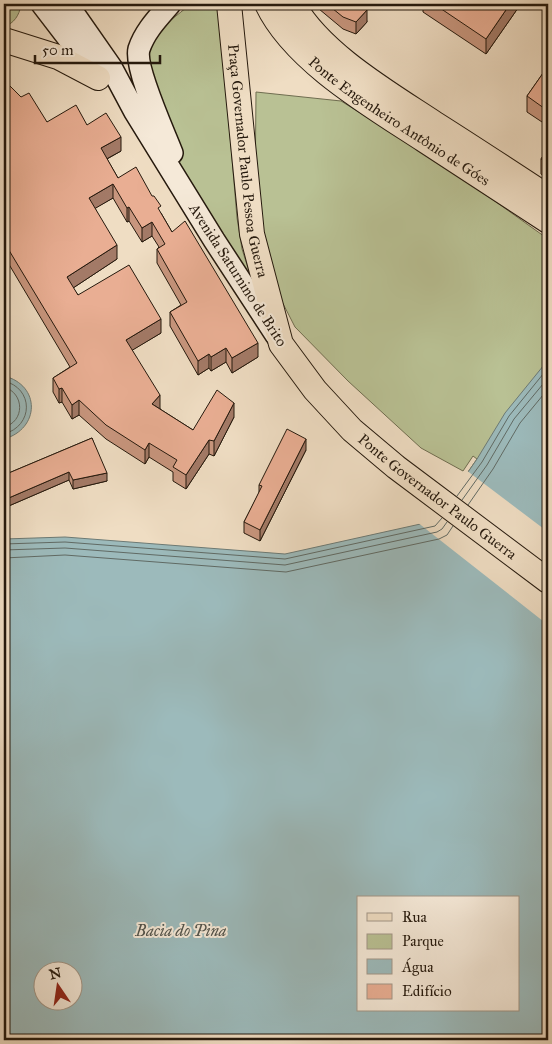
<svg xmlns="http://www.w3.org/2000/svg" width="552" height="1044" font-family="'IM FELL Great Primer',serif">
<rect width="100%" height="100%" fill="#efddc3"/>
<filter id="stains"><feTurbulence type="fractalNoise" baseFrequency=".004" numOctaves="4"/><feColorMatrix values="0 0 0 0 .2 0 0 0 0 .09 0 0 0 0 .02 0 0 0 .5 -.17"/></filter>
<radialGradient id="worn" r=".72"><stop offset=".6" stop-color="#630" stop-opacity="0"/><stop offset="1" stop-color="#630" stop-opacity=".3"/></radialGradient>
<path fill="#b9c194" stroke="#6f6d50" d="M4,4H21V5C19,16 14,23 4,27Z
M191,4H219L237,218L242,249L254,287L183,175L134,77L157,31Z
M256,92L341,101L447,167L548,239V493L434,521L477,459L473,456L463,471L421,448L348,381L295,327L275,288L255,202Z"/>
<path fill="#9cbabb" stroke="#6c7a75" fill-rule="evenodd" d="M548,360V1040H4V539L65,537L285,554L434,521L477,459L505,413ZM358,898H518V1010H358ZM42,972H72V1002H42Z
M4,376C41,385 40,429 4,439Z"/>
<path fill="#efddc3" d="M466,470L548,532V625L417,522L433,518Z"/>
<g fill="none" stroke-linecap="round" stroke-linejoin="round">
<path stroke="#606a64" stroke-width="1" d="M4,381C34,388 34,426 4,434
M4,387C25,393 25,422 4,427
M457,496L482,462L509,416L548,368
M462,500L487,465L514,419L548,378
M468,505L493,469L520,423L548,389
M4,544L65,542L285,559L435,526L442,518
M4,550L65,548L285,565L437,532L442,529L447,522
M4,558L65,555L286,572L439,539L447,535L453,526"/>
<defs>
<path id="secondary" d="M42,4L98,77
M67,4L111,67L135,112L214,240L276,335
M170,4C158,18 145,31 139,49C134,67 164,132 172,153"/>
<g id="primary">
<path id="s1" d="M229,4L252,234L281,344L315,390L352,430L396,467L548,581"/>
<path id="s2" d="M267,4C294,61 372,106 424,140C465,167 507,194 548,221"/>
<path d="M293,4C320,53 387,92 434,123C472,147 510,172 548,197"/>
<path d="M4,40L58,57L98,78"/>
</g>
</defs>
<use href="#secondary" stroke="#25190d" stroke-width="24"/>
<use href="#primary" stroke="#25190d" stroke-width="26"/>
<use href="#secondary" stroke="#f5e9d8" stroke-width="21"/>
<use href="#primary" stroke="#efddc3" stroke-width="24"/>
</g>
<path fill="#c8967e" stroke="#25190d" d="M313,4H363L367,22L356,34L343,29Z
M423,4H518V8L486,54L423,12Z
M548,66V126L527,112V96Z
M4,83L47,122L87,125L121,151L107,159L118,178L161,213L172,232L258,357L232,373L226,362L211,371L209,368L198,375L170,326V312L181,305L157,263V249L159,247L152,236L142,242L129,221L127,222L113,198L95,208L117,259L73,288L78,295L161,333L132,350L160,409L193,430L234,417L214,456L209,454L186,489L173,481V472L149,457L145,464L106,439L79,415L72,419L62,402L59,403L53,392V378L70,367L4,256Z
M548,148V179L541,174V159Z
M92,438L107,481L73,489L69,480L4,508V475Z
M306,450L260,541L244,533V522L259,493V485Z"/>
<path fill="#a37a67" stroke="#25190d" d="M97,4H104L97,8Z
M510,4H518V8L486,54V39Z
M367,10V22L356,34V22Z
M121,137V151L101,162V148Z
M113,184V198L89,212V198Z
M129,207V221L127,222V208Z
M152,222V236L142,242V228Z
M117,245V259L67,292V277Z
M161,319V333L126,354V340Z
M258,343V357L232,373V358Z
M226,348V362L211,371V357Z
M209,354V368L198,375V361Z
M62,388V402L59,403V389Z
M160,395V409L152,404Z
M79,400V415L72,419V405Z
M234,403V417L214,456V441Z
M306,439V450L260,541V530Z
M209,440V454L186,489V475Z
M149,443V457L145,464V450Z
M69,472V480L4,508V500Z
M107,473V481L73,489V480Z"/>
<path fill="#e9ae93" stroke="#25190d" d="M327,4H363L367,10L356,22L343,17Z
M434,4H510L486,39Z
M548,66V111L527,96Z
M4,83L10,86L21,97L29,93L47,122L76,105L87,125L106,113L121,137L101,148L118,178L136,167L152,196H154L161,206L158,208L172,232L185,221L258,343L232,358L226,348L211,357L209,354L198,361L170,312L187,302L157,249L165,244L152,222L142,228L129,207L127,208L113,184L89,198L117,245L67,277L78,295L129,265L161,319L126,340L160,395L152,404L193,430L217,390L234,403L214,441L209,440L186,475L173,467L177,460L149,443L145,450L106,425L79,400L72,405L62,388L59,389L53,378L77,363L4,242Z
M548,148V164L541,159Z
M287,429L306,439L260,530L244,522L262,486L259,485Z
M92,438L107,473L73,480L69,472L4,500V475Z"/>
<g text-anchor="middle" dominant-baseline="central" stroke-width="4" stroke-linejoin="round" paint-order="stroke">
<g font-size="15" fill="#25190d" stroke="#f5e9d8">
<text stroke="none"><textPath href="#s2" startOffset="179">Ponte Engenheiro Antônio de Góes</textPath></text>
<text stroke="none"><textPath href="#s1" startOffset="158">Praça Governador Paulo Pessoa Guerra</textPath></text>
<text transform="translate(238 275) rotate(57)">Avenida Saturnino de Brito</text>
<text stroke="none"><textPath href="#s1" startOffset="565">Ponte Governador Paulo Guerra</textPath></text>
</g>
<g font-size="16" font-style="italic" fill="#4f514a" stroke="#f5e9d8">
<text x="181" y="930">Bacia do Pina</text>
</g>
</g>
<rect width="552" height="1044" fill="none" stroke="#efddc3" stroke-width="20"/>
<rect x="5" y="5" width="542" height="1034" fill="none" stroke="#25190d" stroke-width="2.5"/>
<rect x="10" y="10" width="532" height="1024" fill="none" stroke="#25190d"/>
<rect x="357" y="896" width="162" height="115" fill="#f5e9d8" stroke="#a29687"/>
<rect x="367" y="913" width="25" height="8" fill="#efddc3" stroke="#a29687"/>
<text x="402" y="922" font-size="15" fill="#25190d">Rua</text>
<rect x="367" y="934" width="25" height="15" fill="#b9c194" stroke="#a29687"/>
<text x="402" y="946" font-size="15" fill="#25190d">Parque</text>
<rect x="367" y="959" width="25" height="15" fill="#9cbabb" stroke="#a29687"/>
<text x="402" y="972" font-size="15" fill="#25190d">Água</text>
<rect x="367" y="984" width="25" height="15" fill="#e9ae93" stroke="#a29687"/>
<text x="402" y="996" font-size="15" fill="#25190d">Edifício</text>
<g transform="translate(58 986) rotate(347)"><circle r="24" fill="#f5e9d8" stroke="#a29687"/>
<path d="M0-4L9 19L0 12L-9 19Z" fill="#8f2418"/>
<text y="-8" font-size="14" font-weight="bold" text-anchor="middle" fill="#25190d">N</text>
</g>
<path d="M35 55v8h125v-8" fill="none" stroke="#25190d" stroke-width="2.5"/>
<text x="42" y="55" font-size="15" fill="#25190d" stroke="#f5e9d8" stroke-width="4" paint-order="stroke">50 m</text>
<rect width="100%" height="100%" filter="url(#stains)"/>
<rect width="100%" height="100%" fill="url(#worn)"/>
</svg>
